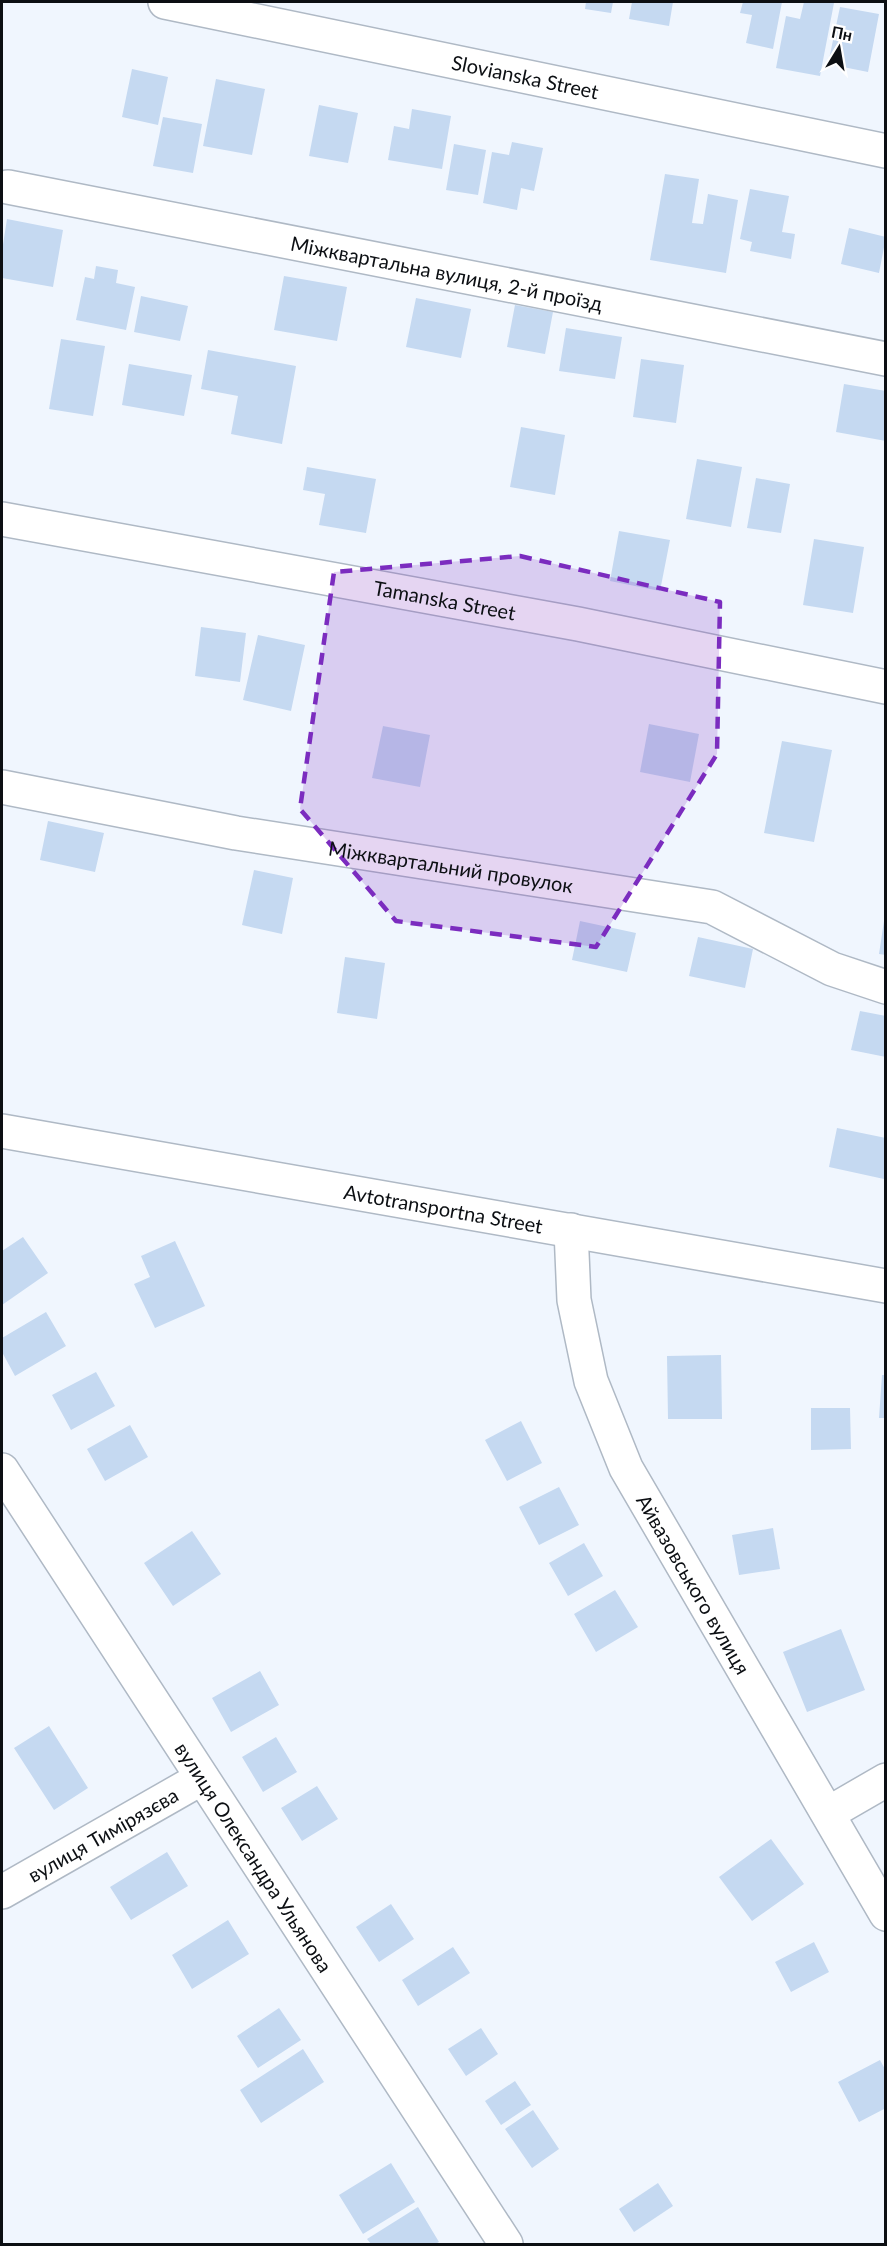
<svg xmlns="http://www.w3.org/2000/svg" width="887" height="2246" font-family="Lato,sans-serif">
<rect width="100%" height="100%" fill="#f0f6fe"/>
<path fill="#c5d9f1" d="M586,2H613L611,13L585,9Z
M632,2H673L669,26L629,19Z
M743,2H782L773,49L746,43L752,15L740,13Z
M804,2L834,3L820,76L776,68L786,16L800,19Z
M840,7L879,14L868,72L828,64Z
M132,69L168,77L158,125L122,117Z
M216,79L265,89L252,155L203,146Z
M319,105L358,113L348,163L309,156Z
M412,109L451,116L442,169L388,160L394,126L409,129Z
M163,117L202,124L193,173L153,166Z
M512,142L543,148L534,191L521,188L517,210L483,203L492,152L509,155Z
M454,144L486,150L478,195L446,190Z
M665,174L699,179L692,223L703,224L708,194L738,200L726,273L650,260Z
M750,189L789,196L782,232L795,234L791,259L750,251L752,242L740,239Z
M7,219L63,230L53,287L2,278V251Z
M849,228L886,237L879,273L841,264Z
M96,266L118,270L116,283L135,287L126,330L76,320L85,277L94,279Z
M284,276L347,287L337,341L274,330Z
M141,296L188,306L180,341L134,332Z
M416,298L471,309L461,358L406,347Z
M515,305L553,312L545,354L507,347Z
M566,328L622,337L615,379L559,371Z
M61,339L105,346L93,416L49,409Z
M208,350L296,366L282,444L231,434L238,396L201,389Z
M641,359L684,365L676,423L633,417Z
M129,364L192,375L184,416L122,405Z
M844,384L886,391V441L836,432Z
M521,427L565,435L555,495L510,487Z
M697,459L742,467L731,527L686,519Z
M307,467L376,479L366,533L319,525L325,494L303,490Z
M756,478L790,484L781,533L747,528Z
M619,531L670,540L660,591L610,581Z
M814,539L864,547L853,613L803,605Z
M201,627L246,633L240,682L195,676Z
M258,635L305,645L291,711L243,700Z
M649,724L699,734L690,782L640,772Z
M383,726L430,735L420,787L372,778Z
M782,741L832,750L814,842L764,833Z
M48,821L104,833L95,872L40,860Z
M254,870L293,878L282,934L242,925Z
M580,921L636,933L627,972L572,960Z
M884,921H886V955L879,954Z
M698,937L753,949L745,988L689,976Z
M345,957L385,963L377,1019L337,1013Z
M860,1011L886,1016V1057L851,1050Z
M837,1128L886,1138L884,1179L829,1167Z
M23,1237L48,1273L2,1305V1251Z
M175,1241L205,1306L155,1328L134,1284L150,1277L141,1256Z
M46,1312L66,1346L15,1376L2,1352V1338Z
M721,1355L722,1419H668L667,1356Z
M96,1372L115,1406L71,1430L52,1395Z
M882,1375H886V1418H879Z
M811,1408H850L851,1449L811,1450Z
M521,1421L542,1463L507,1481L485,1440Z
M130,1425L148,1457L105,1481L87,1449Z
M559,1487L579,1525L539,1545L519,1507Z
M773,1528L780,1569L739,1575L732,1535Z
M192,1531L221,1574L173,1606L144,1563Z
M584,1543L603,1576L568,1596L549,1563Z
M615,1590L638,1627L596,1652L574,1614Z
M841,1629L865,1690L807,1712L783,1652Z
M260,1671L279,1705L231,1732L212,1698Z
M49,1726L88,1788L54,1810L14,1748Z
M276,1737L297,1772L263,1792L242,1757Z
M317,1786L338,1819L302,1841L281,1808Z
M771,1839L804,1884L752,1921L719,1877Z
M167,1852L188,1886L131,1920L110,1887Z
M391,1904L414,1939L379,1962L356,1927Z
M228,1920L249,1954L192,1989L172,1955Z
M814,1942L829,1972L791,1992L775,1962Z
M453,1947L470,1973L418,2006L402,1980Z
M279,2008L301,2040L258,2068L237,2036Z
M481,2028L498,2054L466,2076L448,2049Z
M303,2049L324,2082L261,2123L240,2090Z
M880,2060L886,2071V2108L859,2122L838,2082Z
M515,2081L531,2105L501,2125L485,2101Z
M533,2110L559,2149L532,2168L505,2129Z
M391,2163L415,2202L363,2234L339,2195Z
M658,2183L673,2206L634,2232L619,2209Z
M418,2207L439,2242L435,2244H371L367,2239Z"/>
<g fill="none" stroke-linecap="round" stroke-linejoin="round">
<defs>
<g id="minor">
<path id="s1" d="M165,2L886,151"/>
<path id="s2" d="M8,187L886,359"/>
<path id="s3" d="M2,519L578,624L886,687"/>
<path id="s4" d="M2,787L236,833L712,907L832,969L886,987"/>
<path id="s5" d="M571,1230L574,1300L591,1381L626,1468L886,1914"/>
<path id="s6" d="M2,1470L506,2244"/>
<path d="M829,1813L886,1780"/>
<path id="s7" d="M2,1892L202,1778"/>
</g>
<g id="major">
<path id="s8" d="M2,1131L886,1286"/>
</g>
</defs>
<use href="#minor" stroke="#afb9c5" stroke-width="36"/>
<use href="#major" stroke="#afb9c5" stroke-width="36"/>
<use href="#minor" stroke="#fff" stroke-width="33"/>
<use href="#major" stroke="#fff" stroke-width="33"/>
</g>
<path fill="#7b2cbf" fill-opacity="0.2" stroke="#7b2cbf" stroke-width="4.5" stroke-dasharray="12 8" stroke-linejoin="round" d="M520,556L720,602L717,754L596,947L396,921L300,809L334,572Z"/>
<g text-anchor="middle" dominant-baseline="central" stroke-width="5" stroke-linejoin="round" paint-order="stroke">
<g font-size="20" fill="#0c0f13" stroke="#fff">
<text stroke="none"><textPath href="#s1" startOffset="368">Slovianska Street</textPath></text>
<text stroke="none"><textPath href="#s2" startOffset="447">Міжквартальна вулиця, 2-й проїзд</textPath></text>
<text stroke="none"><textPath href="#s3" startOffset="450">Tamanska Street</textPath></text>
<text stroke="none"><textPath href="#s4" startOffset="456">Міжквартальний провулок</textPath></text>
<text stroke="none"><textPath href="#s8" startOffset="448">Avtotransportna Street</textPath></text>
<text stroke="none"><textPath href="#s5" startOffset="381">Айвазовського вулиця</textPath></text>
<text stroke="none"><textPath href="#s7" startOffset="116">вулиця Тимірязєва</textPath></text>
<text stroke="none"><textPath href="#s6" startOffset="462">вулиця Олександра Ульянова</textPath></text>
</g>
</g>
<rect width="887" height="2246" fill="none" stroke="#0c0f13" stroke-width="6"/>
<g transform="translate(839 48) rotate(11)" stroke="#ffffff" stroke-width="4.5" paint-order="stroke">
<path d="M0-4.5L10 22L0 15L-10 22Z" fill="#0c0f13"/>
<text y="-9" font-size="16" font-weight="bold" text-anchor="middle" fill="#0c0f13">Пн</text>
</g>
</svg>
